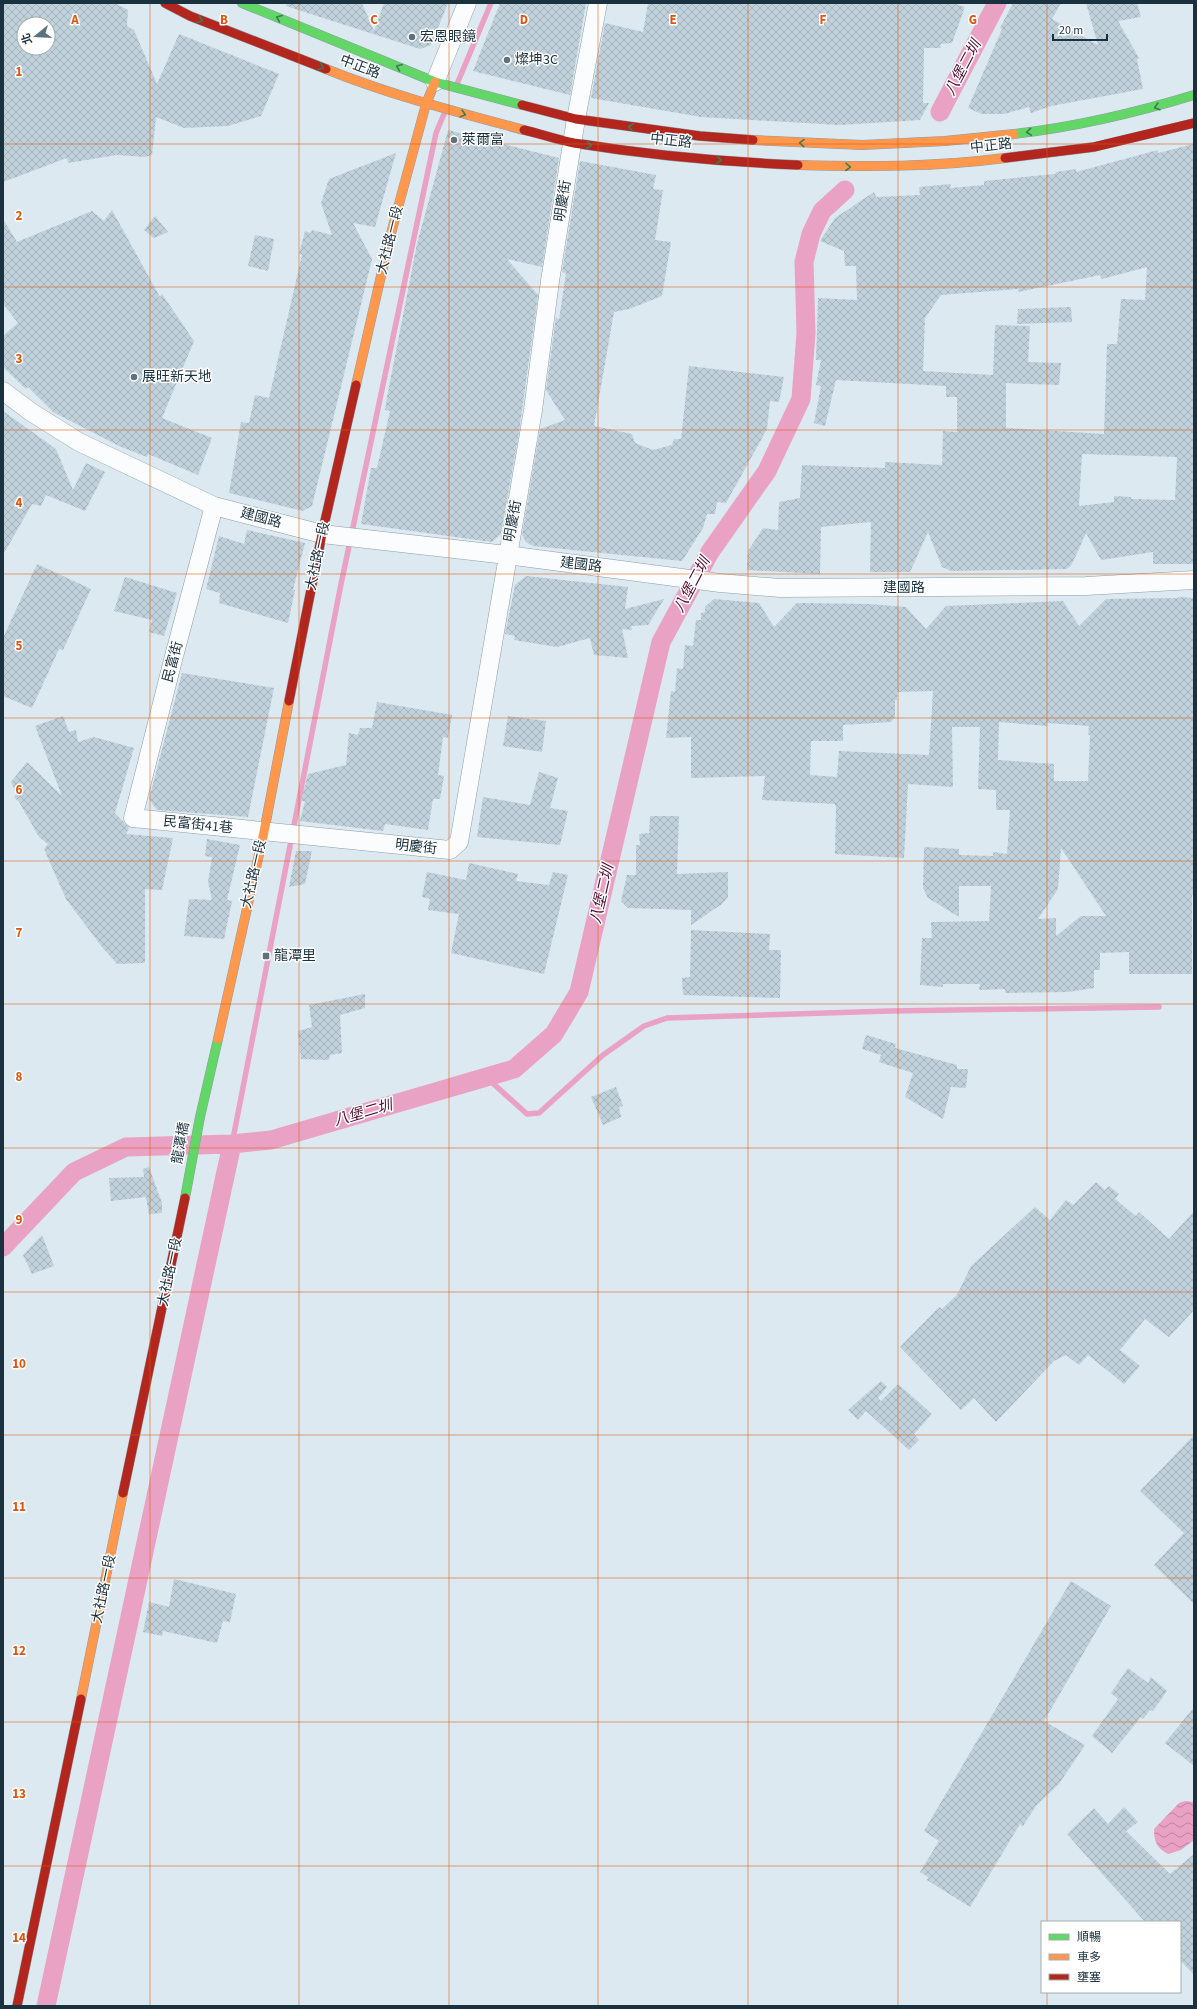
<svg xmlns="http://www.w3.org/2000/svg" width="1197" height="2009" font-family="'Source Sans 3','Noto Sans TC',sans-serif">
<defs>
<pattern id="water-waves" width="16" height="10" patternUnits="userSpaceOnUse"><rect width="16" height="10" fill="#e9a2c4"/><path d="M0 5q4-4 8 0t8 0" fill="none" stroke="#bc85a1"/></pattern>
<pattern id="building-cross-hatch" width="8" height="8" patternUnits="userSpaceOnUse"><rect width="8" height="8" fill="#c0d1db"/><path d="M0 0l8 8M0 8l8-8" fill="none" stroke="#a4b4bd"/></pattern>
</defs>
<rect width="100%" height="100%" fill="#dce9f1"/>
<path fill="url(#water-waves)" d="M1185,1801L1194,1802V1840L1181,1850L1168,1854C1157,1848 1154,1842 1154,1829L1179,1803Z"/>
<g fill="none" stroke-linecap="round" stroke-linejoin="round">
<path stroke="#e9a2c4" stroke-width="5.5" d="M457,84L491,3
M487,1078L527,1114L539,1113L603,1055L644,1026L667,1018L890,1011L1159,1007
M232,1144L340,589L436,133L444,114"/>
<path stroke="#e9a2c4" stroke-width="19" d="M940,112L997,3
M3,1247L74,1172L126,1147L232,1144L271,1140L514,1069L554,1034L579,992L661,642L710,552L767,471L801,399L806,333L804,262L811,234L822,211L845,190
M46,2006L232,1144"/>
</g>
<path fill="url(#building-cross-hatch)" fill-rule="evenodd" d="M3,3H115L128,10L127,26L134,30L157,84L179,34L279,74L261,116L228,126L184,128L156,117L152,155L145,157L117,155L68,163L67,158L3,182ZM24,24H48V48H24Z
M287,3H362L374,31L384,3H448L431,45L420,49L286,6Z
M500,3H586L570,95L473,71Z
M648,3H953L965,7L952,43L940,44L941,48H924L923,103H929L920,120L840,125L701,117L591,98L605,23L643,32Z
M1013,3H1061L1052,19L1098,45L1086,3H1137L1141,17L1118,21L1139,58L1137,59L1143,89L1051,106L1031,113L1029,107L1004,114H982L968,108L1002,29L1000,28Z
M448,130L559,158L542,267L507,259L538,295L519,432L501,534L492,542L361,524L371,468H377L390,411L385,410L387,397L417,244Z
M1194,144V564H1153V552L1101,560L1086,533L1072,564L1067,569L951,571L942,567L928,532L910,572H870L871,522L821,527L820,574L747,570L748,551L763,528L778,530L779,502L800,498L802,465L885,468V462L942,465L943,431L957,432V397H946V386L836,380L825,426L814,423L821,386L816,385L821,360H816L818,298L857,300L856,266H845L844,251L820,241L835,218L874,192L876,197L920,195L919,187L951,184L950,188L984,185V181L1055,174L1056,172L1076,169V172L1158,150V153ZM1147,267L1145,300L1121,299L1117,344H1107L1104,434L1006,428V383L1059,385L1061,363L1028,362L1030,326L995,325L993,375L923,371L925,318L941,295L1019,289L1018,292L1100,275L1102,279ZM1082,454L1177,457L1175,500L1131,499V497L1114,496V502L1079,506Z
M396,153L375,227L353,223L372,259L312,506L303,511L229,493L241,422L249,423L255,395L269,398L302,255L299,254L305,231L311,233L312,230L332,235L321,203L329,179Z
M580,161L656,175L653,189L663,190L655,240L671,242L662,296L629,309L614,312L594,426L632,434L635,443L653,450L672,445L674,439H681L689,366L784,377L779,402L770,401L767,429L726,503L717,502L715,514H707L703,528L682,561L533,546L526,542L522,535L540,429L565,420L546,390L556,317L559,320L566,273L562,272Z
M112,210L160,297L162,294L194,341L162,418L212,438L198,475L148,454L147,457L121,447L53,412L28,387L26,389L3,367V336L18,323L3,304V219L17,242L92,211L104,221Z
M155,216L168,232L154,238L144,230Z
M255,235L274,239L268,271L248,266Z
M1071,307L1072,322L1017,324L1018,309Z
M3,411L56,449L73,490L86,463L105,472L85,511L46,495L41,506L32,504L3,555Z
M247,530L305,543L293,590H295L288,623L219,603L220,593L206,589L219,536L244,544Z
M37,564L91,589L63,650L59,649L32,708L3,696V638Z
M526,576L628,587L625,609L664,599L648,625L631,626L632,630L622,629L628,658L594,655L590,638L557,647L514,640L515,636L505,634L515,585Z
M125,577L177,593L164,636L149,632L152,620L114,611Z
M1179,597L1194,598V895H1192V974H1129V952L1100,953V970H1094V988L1068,992L1005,993V989L979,990L980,984H943V987L920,985L922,938H932L931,922L989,921L991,886H959V917L928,898L923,888L924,847L959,849V855L993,856V852L1007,854L1010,810H996V790L978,789L980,727H952L953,787L908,784L904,858L835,854L836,806H835V804L762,800L765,776L691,778V737L666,738L671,691L675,692L677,668L683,669L685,645L693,646L696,620H701V613L705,612V607L714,599L759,603L774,627L797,603L869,604L906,607L926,629L946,606L1063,601L1079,626L1106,599L1178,598ZM933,691L929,755L839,751L837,777L810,775L811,741H843V725L891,722L895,717V700H897V692ZM999,722L1047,726V723L1089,726L1088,735H1090L1088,781H1054V764L998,760ZM1061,848L1106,916H1081L1056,936V918L1038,919L1058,889Z
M182,673L274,688L248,817L157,810L149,799Z
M377,702L452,715L448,738L443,737L438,775L444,776L440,799H433L428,830L385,824L383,831L300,821L305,801H301L308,774L346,765L349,733L358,735L360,728H372Z
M63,716L69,732L76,730L78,742L94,737L134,748L115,813L129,828L126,834L173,838L162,890L145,889V963L117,964L102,947L66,899L44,849L48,844L39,837L19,802L14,797L16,794L11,782L27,762L62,796L35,726Z
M508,716L546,721L542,752L503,746Z
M539,772L558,778L550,808L568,811L560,845L477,837L483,797L530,805Z
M650,816H679L677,874L728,872V897L722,904L691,925V910L628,908L621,901L627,875H636V845H640L639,834L649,833Z
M207,839L240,845L227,900L232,901L224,939L184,936L189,899L212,900L208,882L212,857L205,856Z
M296,851H312L305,884L289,887Z
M469,863L518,874L516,881L549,885L553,872L568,875L544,974L451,953L459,914L428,910L430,899L422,897L427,872L466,880Z
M691,930L770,934L769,950H781L780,998L683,995L682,978L690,977Z
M365,994V1008L340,1015L342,1053L330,1055L329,1060L301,1059L298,1031L312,1027L309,1005Z
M866,1035L896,1044L895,1048L957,1065V1069H968L966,1088L951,1087L943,1119L905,1097L913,1073L879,1062L881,1055L862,1049Z
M616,1087L623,1106L619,1107L621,1117L603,1125L591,1097Z
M149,1167L162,1203V1213L149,1214L146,1197L111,1201L109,1178L144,1177L143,1169Z
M1096,1182L1105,1190L1109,1186L1119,1194L1115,1199L1136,1216L1139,1212L1169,1239L1194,1211V1310L1169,1337L1145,1319L1120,1350L1140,1366L1124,1384L1088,1355L1079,1365L1066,1355L1054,1361L996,1422L974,1398L961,1410L900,1347L939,1307L942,1309L957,1295L971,1266L1035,1207L1050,1220L1066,1200L1073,1205Z
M42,1235L54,1266L32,1274L23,1255Z
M881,1381L887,1387L878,1398L881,1401L898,1384L932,1414L914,1434L919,1440L909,1450L866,1411L858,1420L848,1410Z
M1194,1435V1604L1154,1565L1184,1533L1140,1491Z
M174,1579L236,1594L230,1622L223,1621L217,1643L163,1631L162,1636L143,1632L149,1602L169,1607Z
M1071,1581L1111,1606L1044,1721L1085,1745L1059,1784L1036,1806L1023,1826L1020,1824L970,1907L927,1880L928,1877L920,1872L939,1841L924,1831Z
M1128,1668L1148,1683L1151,1677L1167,1691L1153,1711L1150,1710L1143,1719L1141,1717L1112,1753L1092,1736L1118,1699L1111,1693Z
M1194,1707V1766L1165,1743Z
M1124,1807L1138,1822L1126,1831L1170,1874L1194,1854V1975L1180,1960V1922H1145L1067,1834L1094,1808L1108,1824Z"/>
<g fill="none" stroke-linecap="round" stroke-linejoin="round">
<defs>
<path id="street" d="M435,82L467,3
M3,391L31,412L79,442L214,506L322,534L507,555L720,583L780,588L1086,586L1194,580
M214,506L173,660L133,818L450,850L459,842L533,410L550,281L576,119L598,3"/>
<path id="fast" d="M242,3L435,82L522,105
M1014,134C1075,127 1135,113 1194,95
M185,1198L200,1117L218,1039"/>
<path id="slow" d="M326,69C390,95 457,112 524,130
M753,140L862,145L945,141L1014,134
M798,165C867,167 936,167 1005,158
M356,385L389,241L426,104L435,82
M218,1039L264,832L289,701
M81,1699L123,1493"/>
<path id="jam" d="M165,3L190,16L326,69
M522,105L576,119L700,136L753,140
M524,130C541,134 558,140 574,143C648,155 723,162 798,165
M1005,158L1094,147L1194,123
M289,701L322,534L356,385
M123,1493L185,1198
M17,2006L81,1699"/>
</defs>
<use href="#street" stroke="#8d9ea7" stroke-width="19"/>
<use href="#fast" stroke="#8d9ea7" stroke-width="10"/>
<use href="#slow" stroke="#8d9ea7" stroke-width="10"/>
<use href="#jam" stroke="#8d9ea7" stroke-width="10"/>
<use href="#street" stroke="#fafcfd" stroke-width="18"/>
<use href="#fast" stroke="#63d668" stroke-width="9"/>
<use href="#slow" stroke="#ff974d" stroke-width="9"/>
<use href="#jam" stroke="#b3261e" stroke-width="9"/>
</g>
<defs><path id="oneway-chevron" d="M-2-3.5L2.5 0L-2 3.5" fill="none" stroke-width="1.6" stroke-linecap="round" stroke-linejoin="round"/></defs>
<g stroke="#3b7c51">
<use href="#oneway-chevron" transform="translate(279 18) rotate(-158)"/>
<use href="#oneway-chevron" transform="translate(200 20) rotate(21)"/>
<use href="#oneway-chevron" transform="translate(321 67) rotate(22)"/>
<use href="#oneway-chevron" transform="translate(399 67) rotate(-158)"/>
<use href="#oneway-chevron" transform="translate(1157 107) rotate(163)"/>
<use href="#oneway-chevron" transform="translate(463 114) rotate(15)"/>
<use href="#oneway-chevron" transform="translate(631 127) rotate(-173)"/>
<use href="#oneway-chevron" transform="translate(1029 132) rotate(174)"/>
<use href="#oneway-chevron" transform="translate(802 143) rotate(-178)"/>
<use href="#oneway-chevron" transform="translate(589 145) rotate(8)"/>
<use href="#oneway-chevron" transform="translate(719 160) rotate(5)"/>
<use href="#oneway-chevron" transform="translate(848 167) rotate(2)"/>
</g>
<path fill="none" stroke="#de570f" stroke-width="1" stroke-opacity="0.55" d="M150,3V2006M299,3V2006M449,3V2006M598,3V2006M748,3V2006M898,3V2006M1047,3V1922M3,144H1194M3,287H1194M3,430H1194M3,574H1194M3,718H1194M3,861H1194M3,1004H1194M3,1148H1194M3,1292H1194M3,1435H1194M3,1578H1194M3,1722H1194M3,1866H1194M1047,1992V2006"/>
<g fill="#5e727d" stroke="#fff" stroke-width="1.5">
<circle cx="412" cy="37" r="4"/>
<circle cx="507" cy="60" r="4"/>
<circle cx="454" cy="140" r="4"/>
<circle cx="134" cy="377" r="4"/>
<rect x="262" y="952" width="8" height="8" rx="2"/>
</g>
<g text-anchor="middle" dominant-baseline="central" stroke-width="3" stroke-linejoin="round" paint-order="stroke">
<g font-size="14" fill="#1a323f" stroke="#fff" text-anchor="start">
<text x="420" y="37">宏恩眼鏡</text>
<text x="515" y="60">燦坤3C</text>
<text x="462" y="140">萊爾富</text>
<text x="142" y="377">展旺新天地</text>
<text x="274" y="956">龍潭里</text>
</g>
<g font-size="14" fill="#1a323f" stroke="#fff">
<text transform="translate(360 67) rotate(21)">中正路</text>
<text transform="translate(671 141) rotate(6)">中正路</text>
<text transform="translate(991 146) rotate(-6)">中正路</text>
<text transform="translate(563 201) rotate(-81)">明慶街</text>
<text transform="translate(390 240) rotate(-76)">大社路一段</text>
<text transform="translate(261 518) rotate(15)">建國路</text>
<text transform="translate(513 521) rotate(-80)">明慶街</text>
<text transform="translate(318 556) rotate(-78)">大社路一段</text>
<text transform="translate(581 565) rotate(7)">建國路</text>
<text x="904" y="588">建國路</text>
<text transform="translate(173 662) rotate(-75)">民富街</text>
<text transform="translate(198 825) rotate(6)">民富街41巷</text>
<text transform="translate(416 847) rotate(6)">明慶街</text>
<text transform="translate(254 874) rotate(-77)">大社路一段</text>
<text transform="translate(181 1143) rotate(-80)">龍潭橋</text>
<text transform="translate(170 1272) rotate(-78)">大社路一段</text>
<text transform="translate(104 1589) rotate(-78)">大社路一段</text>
</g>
<g font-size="15" font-style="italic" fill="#541333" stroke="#fff">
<text transform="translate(963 68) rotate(-62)">八堡二圳</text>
<text transform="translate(692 585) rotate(-62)">八堡二圳</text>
<text transform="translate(602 894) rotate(-77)">八堡二圳</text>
<text transform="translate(363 1113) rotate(-16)">八堡二圳</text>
</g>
</g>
<g font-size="13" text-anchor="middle" font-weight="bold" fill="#de570f" stroke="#fff" stroke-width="3" stroke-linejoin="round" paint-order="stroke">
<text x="75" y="24">A</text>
<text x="224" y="24">B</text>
<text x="374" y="24">C</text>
<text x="524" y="24">D</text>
<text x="673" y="24">E</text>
<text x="823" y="24">F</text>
<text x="973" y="24">G</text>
<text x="19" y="76">1</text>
<text x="19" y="220">2</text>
<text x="19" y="363">3</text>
<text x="19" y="507">4</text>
<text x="19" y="650">5</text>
<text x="19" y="794">6</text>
<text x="19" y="937">7</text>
<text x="19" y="1081">8</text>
<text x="19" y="1224">9</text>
<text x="19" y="1368">10</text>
<text x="19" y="1511">11</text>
<text x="19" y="1655">12</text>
<text x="19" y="1798">13</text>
<text x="19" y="1942">14</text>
</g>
<rect width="1197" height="2009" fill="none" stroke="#1a323f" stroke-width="8"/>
<rect x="1041" y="1921" width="140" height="72" fill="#ffffff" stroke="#a3adb2"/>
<rect x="1049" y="1934" width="20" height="6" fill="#63d668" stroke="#a3adb2"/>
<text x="1077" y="1941" font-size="12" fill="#1a323f">順暢</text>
<rect x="1049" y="1954" width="20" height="6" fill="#ff974d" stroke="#a3adb2"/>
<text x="1077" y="1961" font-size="12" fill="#1a323f">車多</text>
<rect x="1049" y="1974" width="20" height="6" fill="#b3261e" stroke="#a3adb2"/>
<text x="1077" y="1981" font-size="12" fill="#1a323f">壅塞</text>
<g transform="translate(36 36) rotate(252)"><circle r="19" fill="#ffffff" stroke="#a3adb2"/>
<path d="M0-3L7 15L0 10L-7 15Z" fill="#5e727d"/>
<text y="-6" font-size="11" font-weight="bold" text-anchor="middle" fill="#1a323f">北</text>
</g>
<path d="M1053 34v6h54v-6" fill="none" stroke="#1a323f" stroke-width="2"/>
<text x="1059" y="34" font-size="12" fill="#1a323f" stroke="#ffffff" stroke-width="3" paint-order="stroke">20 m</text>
</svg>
